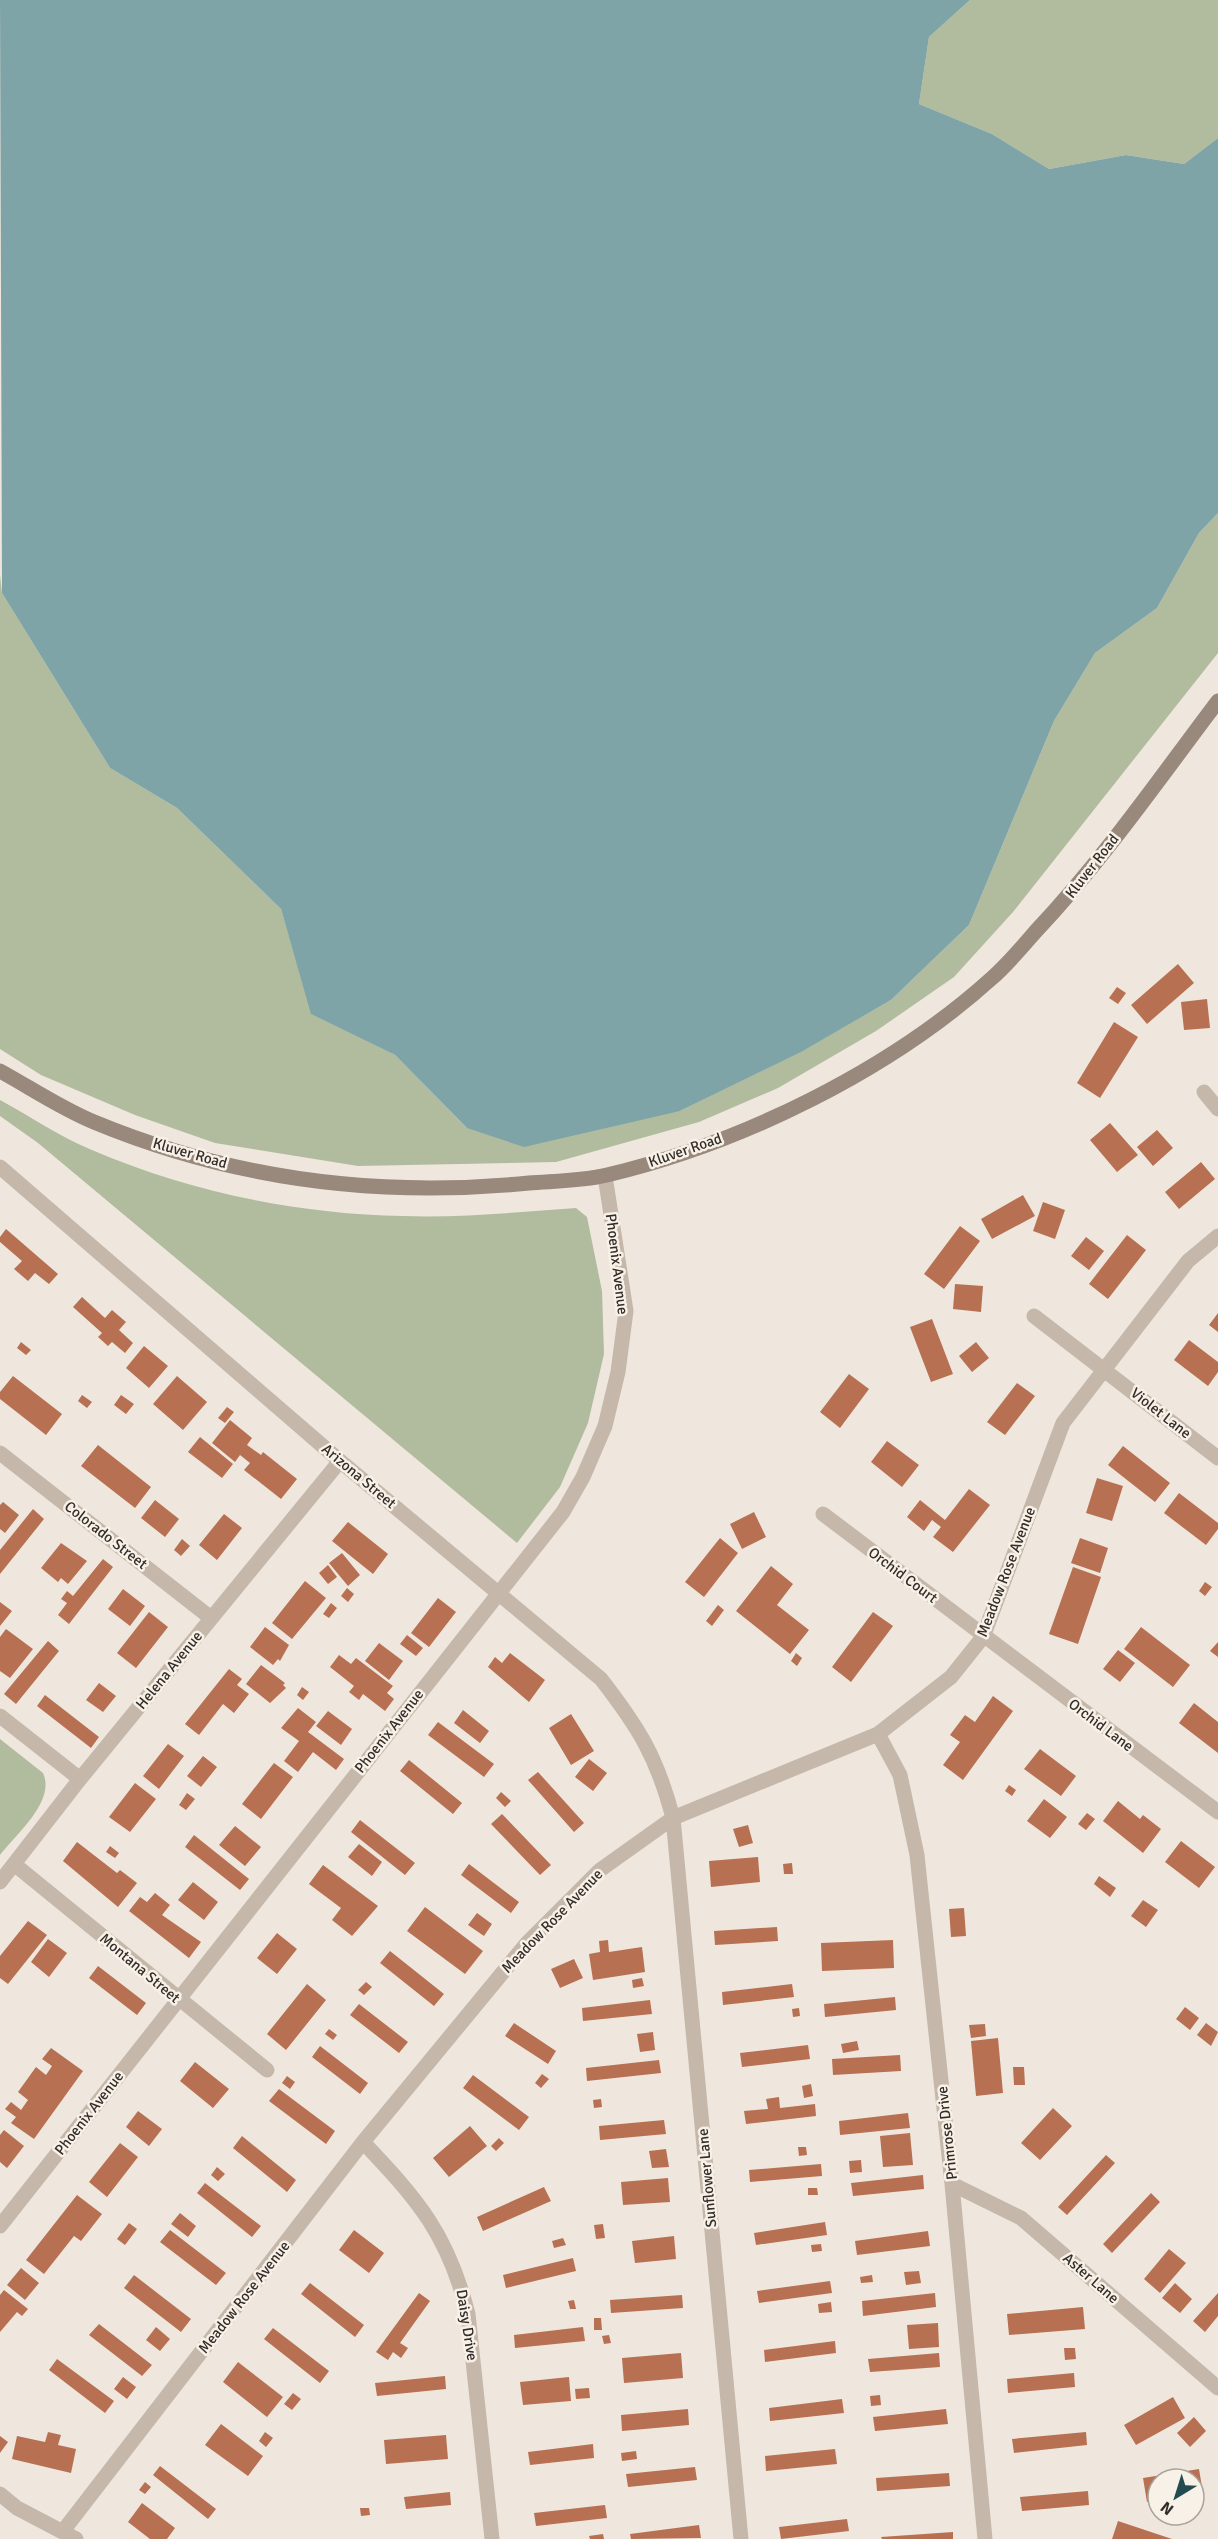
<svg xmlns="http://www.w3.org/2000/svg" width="1218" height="2539" font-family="Signika,sans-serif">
<rect width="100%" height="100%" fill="#efe7dd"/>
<path fill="#b1bc9e" d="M970,0H1218V138L1184,164L1126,155L1049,169L992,134L919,104L929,37Z
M1218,513V653L1013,912L954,977L876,1031L778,1088L699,1122L556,1162L358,1166L215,1143L135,1115L41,1075L0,1049V575L2,593L110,768L177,808L281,909L312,1014L395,1055L467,1128L680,1111L800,1052L891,1000L969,925L1054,721L1095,653L1157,608L1199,533Z
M0,1100C30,1116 60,1137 92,1150C190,1192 297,1214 403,1216C461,1218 519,1212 576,1208L587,1217L602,1291L604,1354L588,1423L560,1487L517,1543L38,1143L0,1116Z
M0,1739L43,1773C56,1801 16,1834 0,1855Z"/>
<path fill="#7fa4a8" d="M0,0H970L929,37L919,104L992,134L1049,169L1126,155L1184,164L1218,138V513L1199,533L1157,608L1095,653L1054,721L969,925L891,1000L801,1052L680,1111L524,1147L467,1128L395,1055L311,1014L281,909L177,808L110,768L2,593Z"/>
<path fill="#b77052" d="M1178,964L1194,983L1147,1024L1131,1005Z
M1117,987L1126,993L1118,1004L1109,998Z
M1207,999L1210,1028L1184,1030L1181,1002Z
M1114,1022L1138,1037L1100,1098L1077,1083Z
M1110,1123L1138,1155L1117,1172L1090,1140Z
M1157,1130L1173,1148L1153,1166L1137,1147Z
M1201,1162L1215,1179L1179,1209L1165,1192Z
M1023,1195L1035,1216L992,1239L981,1219Z
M1043,1202L1065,1210L1055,1239L1033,1231Z
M960,1226L980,1241L944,1289L924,1274Z
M6,1229L58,1274L49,1284L35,1273L28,1281L14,1269L22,1261L0,1242V1237Z
M1127,1235L1146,1250L1108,1299L1089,1284Z
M1086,1237L1104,1251L1089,1270L1071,1256Z
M955,1284L983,1286L981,1312L953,1309Z
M82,1297L105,1318L112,1310L126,1322L119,1330L133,1343L125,1353L112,1342L108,1346L98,1337L102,1333L73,1307Z
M1218,1313V1332L1209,1325Z
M932,1319L953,1374L931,1382L910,1327Z
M1189,1340L1218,1362V1372L1208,1386L1174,1360Z
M21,1342L31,1350L26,1355L17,1348Z
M976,1342L989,1358L972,1372L959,1356Z
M144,1346L168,1366L149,1388L126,1368Z
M849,1374L869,1389L840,1428L820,1412Z
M13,1376L62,1414L46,1435L0,1399V1392Z
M177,1376L207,1402L183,1430L153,1404Z
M1017,1383L1035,1396L1005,1435L987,1422Z
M82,1395L92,1402L87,1408L78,1401Z
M121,1395L134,1404L126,1414L114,1405Z
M227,1407L234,1412L225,1423L218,1418Z
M230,1420L252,1438L247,1445L261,1455L263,1452L297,1479L281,1499L244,1470L250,1463L240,1455L235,1462L212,1443Z
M200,1437L233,1464L222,1478L188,1452Z
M887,1441L919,1465L902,1487L871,1462Z
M98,1445L151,1487L135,1508L81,1466Z
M1123,1446L1170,1483L1155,1502L1108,1465Z
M1097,1478L1123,1486L1112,1521L1086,1513Z
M969,1489L990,1505L953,1552L933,1537L941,1527L932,1520L924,1531L907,1517L920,1500L945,1520Z
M1179,1493L1218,1523V1529L1206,1545L1164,1513Z
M155,1500L179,1519L165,1537L141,1518Z
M3,1502L19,1515L5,1533L0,1529V1505Z
M33,1509L44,1519L0,1574V1550Z
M754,1512L766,1537L742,1549L730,1524Z
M224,1514L242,1528L217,1560L199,1545Z
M348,1522L388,1554L373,1574L332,1541Z
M720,1538L738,1553L704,1597L685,1582Z
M1080,1538L1108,1548L1100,1573L1071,1563Z
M182,1539L190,1546L181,1556L174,1550Z
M61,1543L87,1561L68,1584L61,1578L58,1582L41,1568Z
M342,1553L360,1575L348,1586L329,1563Z
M103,1559L113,1567L69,1624L58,1615L67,1603L61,1599L67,1591L73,1596Z
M328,1565L337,1577L328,1584L319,1573Z
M771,1566L793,1584L777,1605L809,1630L790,1654L736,1611Z
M1073,1567L1101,1577L1078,1644L1049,1634Z
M305,1581L326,1598L292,1639L272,1623Z
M1205,1582L1212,1587L1205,1596L1199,1591Z
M347,1588L354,1594L348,1602L341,1596Z
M123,1589L145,1606L130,1626L108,1609Z
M438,1598L456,1612L429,1647L411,1633Z
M0,1602L12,1611L0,1626Z
M331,1603L337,1608L329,1618L323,1614Z
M718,1605L724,1610L712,1626L706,1621Z
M149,1612L168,1627L136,1668L117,1653Z
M873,1612L893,1626L851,1682L832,1667Z
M265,1627L289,1645L280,1661L278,1659L273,1665L250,1647Z
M1141,1627L1190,1665L1173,1687L1124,1649Z
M6,1629L33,1649L10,1678L0,1671V1637Z
M407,1635L423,1648L416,1656L400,1644Z
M48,1641L59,1651L16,1704L4,1694Z
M1218,1642V1657L1210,1651Z
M379,1643L403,1661L389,1680L365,1661Z
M1118,1650L1135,1663L1120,1682L1103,1669Z
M510,1653L545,1680L529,1702L488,1667L495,1657L502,1663Z
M796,1653L802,1658L797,1666L791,1661Z
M339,1655L351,1664L356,1658L393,1686L387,1693L394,1699L385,1711L363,1694L359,1700L349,1692L354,1686L330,1667Z
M261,1665L285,1683L283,1685L286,1688L270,1703L246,1684Z
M229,1669L242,1679L237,1685L249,1694L234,1713L223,1704L199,1735L185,1724Z
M99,1683L116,1696L103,1712L86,1700Z
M302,1687L309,1692L303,1700L297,1695Z
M45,1695L99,1737L91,1748L37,1706Z
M993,1696L1013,1711L963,1780L943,1765L960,1742L950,1735L965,1715L975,1722Z
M1194,1703L1218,1722V1753L1179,1723Z
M298,1708L316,1722L308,1732L344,1759L336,1770L313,1752L298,1772L284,1761L299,1741L281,1728Z
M463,1710L489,1731L480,1743L454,1723Z
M328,1711L352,1729L341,1745L316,1726Z
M571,1714L594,1751L571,1765L549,1728Z
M438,1722L494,1764L484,1777L428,1735Z
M168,1744L184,1756L159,1789L143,1776Z
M1040,1749L1076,1776L1061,1796L1024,1769Z
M203,1756L217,1767L201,1787L187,1776Z
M589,1759L607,1773L593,1791L575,1777Z
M409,1760L462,1803L453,1814L400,1771Z
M274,1763L293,1777L261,1819L242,1804Z
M538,1772L584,1823L574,1832L528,1780Z
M135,1783L156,1799L130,1832L109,1817Z
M1009,1785L1016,1790L1012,1796L1005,1791Z
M501,1792L511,1801L505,1807L496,1798Z
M187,1793L195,1799L186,1810L179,1805Z
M1044,1799L1067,1817L1050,1838L1027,1821Z
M1118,1801L1140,1819L1143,1815L1161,1829L1143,1853L1103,1821Z
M1087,1813L1095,1819L1086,1830L1078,1824Z
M502,1814L551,1865L540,1875L491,1824Z
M360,1820L415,1863L405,1875L351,1832Z
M748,1825L753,1843L739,1847L733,1829Z
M235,1826L261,1847L245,1866L219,1845Z
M194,1835L249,1879L240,1890L185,1847Z
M1181,1841L1215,1867L1199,1888L1165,1862Z
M77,1842L117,1873L120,1870L137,1883L118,1907L63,1861Z
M359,1844L382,1862L372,1876L348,1857Z
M110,1846L119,1853L115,1858L106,1852Z
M758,1857L760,1882L711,1887L709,1861Z
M792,1863L793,1874H784L783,1864Z
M469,1864L519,1902L511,1913L461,1875Z
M323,1865L378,1906L352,1936L332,1920L341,1908L309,1884Z
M1099,1876L1116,1888L1110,1897L1094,1884Z
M193,1882L218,1902L204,1920L178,1900Z
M155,1893L170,1905L162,1915L201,1942L189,1958L129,1911L140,1897L147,1902Z
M1143,1900L1158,1910L1146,1927L1131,1916Z
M425,1907L483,1951L465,1974L407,1931Z
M964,1908L966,1936L951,1937L949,1909Z
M477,1913L492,1924L484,1936L468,1925Z
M28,1921L47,1935L8,1984L0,1978V1956Z
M777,1927L778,1941L715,1945L714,1931Z
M277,1933L297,1949L277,1974L257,1958Z
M48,1939L67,1953L49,1977L31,1962Z
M608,1940L609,1952L642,1947L645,1972L593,1980L589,1954L600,1952L599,1941Z
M893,1940L894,1968L822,1971L821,1943Z
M390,1951L444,1994L434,2006L380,1963Z
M574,1959L583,1978L560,1988L551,1969Z
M98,1966L146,2003L137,2015L89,1978Z
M642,1978L644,1986L633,1988L632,1980Z
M366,1982L372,1987L364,1995L358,1990Z
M307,1984L326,2000L286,2050L267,2034Z
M792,1984L794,1997L723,2005L722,1992Z
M895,1997L896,2010L825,2017L824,2004Z
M650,2000L652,2014L583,2021L582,2008Z
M359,2004L408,2042L399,2053L350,2015Z
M1185,2007L1199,2018L1190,2030L1176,2019Z
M799,2008L800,2016L793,2017L792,2009Z
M514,2023L556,2051L548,2064L505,2036Z
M1206,2023L1218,2032L1211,2046L1197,2035Z
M985,2024L986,2036L971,2038L969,2025Z
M329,2029L337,2035L333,2040L325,2034Z
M653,2032L655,2050L640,2052L637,2034Z
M998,2038L1003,2093L976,2096L971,2041Z
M857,2041L859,2050L843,2053L841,2044Z
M808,2045L810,2059L742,2067L740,2053Z
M320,2046L368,2083L360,2094L312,2057Z
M51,2048L83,2071L34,2139L11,2123L16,2117L5,2109L11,2102L21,2110L28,2100L18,2092L36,2067L46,2075L52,2066L42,2059Z
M900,2055L901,2071L833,2075L832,2059Z
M659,2060L661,2073L587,2081L586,2068Z
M195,2062L229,2089L213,2108L180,2081Z
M1013,2067H1024L1025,2085H1014Z
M542,2074L549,2079L541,2088L535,2083Z
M473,2075L529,2117L519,2130L463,2088Z
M287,2076L295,2082L290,2089L282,2083Z
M811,2084L813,2096L804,2098L802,2086Z
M279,2089L335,2131L326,2144L269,2101Z
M779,2097L780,2108L815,2104L816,2116L746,2124L744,2111L768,2109L766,2099Z
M601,2099L602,2107L594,2108L593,2100Z
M1053,2108L1072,2126L1040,2160L1021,2143Z
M138,2111L162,2129L149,2146L126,2127Z
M908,2113L910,2128L840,2135L839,2121Z
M664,2120L666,2134L600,2140L599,2126Z
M470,2126L487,2146L449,2177L433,2158Z
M4,2130L24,2146L7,2168L0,2162V2135Z
M910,2133L913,2165L883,2167L880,2136Z
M242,2136L296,2180L287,2192L233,2148Z
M499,2138L504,2143L496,2151L491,2146Z
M120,2143L138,2157L107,2197L89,2182Z
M798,2147H806L807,2155L799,2156Z
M666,2149L669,2167L652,2168L649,2151Z
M1106,2155L1115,2163L1067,2215L1058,2207Z
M861,2160L862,2172L850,2173L849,2161Z
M821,2164L822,2176L750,2182L749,2170Z
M217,2167L225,2174L218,2181L211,2175Z
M923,2175L924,2189L853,2196L851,2183Z
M668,2178L670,2202L623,2205L621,2182Z
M205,2183L261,2226L252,2237L197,2193Z
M544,2187L551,2201L483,2231L477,2217Z
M808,2188H817L818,2195H808Z
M1151,2193L1160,2202L1112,2253L1103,2244Z
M77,2195L102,2214L81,2241L74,2236L44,2274L26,2260Z
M180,2213L196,2226L188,2237L171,2224Z
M825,2222L827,2235L756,2245L754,2233Z
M129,2223L137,2229L125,2245L117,2239Z
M603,2224L605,2238L596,2239L594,2225Z
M170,2230L226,2273L216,2285L160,2242Z
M354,2230L384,2253L369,2273L339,2250Z
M928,2231L930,2246L857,2255L855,2241Z
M674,2236L676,2259L635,2263L632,2241Z
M563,2238L566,2245L554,2248L552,2241Z
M821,2244L822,2251L812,2252L811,2245Z
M1169,2249L1186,2263L1160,2293L1144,2279Z
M573,2258L576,2271L506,2288L503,2275Z
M21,2268L39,2283L25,2300L7,2285Z
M919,2271L921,2283L906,2285L904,2272Z
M134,2275L191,2319L181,2332L124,2288Z
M872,2275L873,2282L861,2283L860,2277Z
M830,2281L832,2293L759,2303L757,2291Z
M310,2283L364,2325L355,2337L301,2294Z
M1175,2283L1192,2299L1180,2313L1162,2298Z
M4,2290L28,2309L22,2316L17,2312L0,2332V2295Z
M419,2293L430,2301L400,2343L408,2348L401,2358L393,2352L388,2360L376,2352Z
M935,2293L936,2307L863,2316L862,2301Z
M1218,2293V2316L1205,2332L1193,2321Z
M682,2295L683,2308L611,2313L610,2300Z
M574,2300L576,2309H570L568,2301Z
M831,2302L832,2312L819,2313L818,2304Z
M1083,2307L1085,2329L1009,2335L1007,2314Z
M594,2318H601L602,2330H594Z
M938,2323L939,2347L909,2349L907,2325Z
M99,2324L152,2365L142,2376L89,2335Z
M156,2327L170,2339L160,2351L146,2340Z
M583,2327L585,2341L515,2348L514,2335Z
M273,2328L329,2371L320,2383L264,2339Z
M609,2335L611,2343L604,2344L602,2336Z
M835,2341L836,2353L765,2362L764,2350Z
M1064,2348H1075L1076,2359L1065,2360Z
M681,2353L683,2378L624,2383L622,2358Z
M939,2353L940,2367L870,2372L868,2359Z
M57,2359L114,2401L105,2413L49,2370Z
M238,2362L283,2397L267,2417L223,2382Z
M1074,2373L1075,2387L1008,2393L1007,2379Z
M445,2376L446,2389L377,2396L375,2383Z
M123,2377L136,2387L127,2399L114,2389Z
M569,2377L571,2401L523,2405L520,2382Z
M589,2388L590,2398L576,2399L575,2389Z
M293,2393L301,2399L292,2410L284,2404Z
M880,2395L881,2405L871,2406L870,2396Z
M1173,2397L1185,2418L1136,2445L1124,2425Z
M842,2399L844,2413L770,2421L769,2408Z
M688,2409L689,2425L622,2431L621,2415Z
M946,2409L948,2424L875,2431L873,2417Z
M1194,2417L1206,2431L1190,2447L1177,2433Z
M221,2424L263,2456L248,2476L205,2445Z
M48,2432L61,2435L58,2445L76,2449L71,2473L12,2459L17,2436L45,2442Z
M265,2432L273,2438L266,2447L259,2441Z
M1086,2432L1087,2445L1014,2453L1012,2439Z
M446,2435L448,2459L386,2464L384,2440Z
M0,2436L8,2442L0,2453Z
M593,2444L594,2458L530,2465L528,2452Z
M835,2449L837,2464L766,2471L765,2456Z
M636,2451L637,2459L622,2461L621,2453Z
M160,2466L216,2509L208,2519L153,2475Z
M695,2467L697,2480L628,2487L626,2474Z
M1199,2469L1203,2493L1194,2494V2479H1158V2500L1147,2502L1143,2478Z
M949,2473L950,2486L877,2491L876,2478Z
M145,2482L151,2487L145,2494L139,2490Z
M1088,2491L1089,2505L1022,2511L1020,2497Z
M450,2492L451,2505L406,2509L404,2497Z
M142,2503L175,2528L167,2539H150L128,2522Z
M605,2505L607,2518L536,2526L534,2513Z
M360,2508H369L370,2515L361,2516Z
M847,2519L849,2531L781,2539L779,2527Z
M1118,2521L1172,2539H1112Z
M699,2525L701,2538L631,2539L630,2534Z
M953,2532V2539H882L881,2537Z
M603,2534L604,2539H590L589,2536Z"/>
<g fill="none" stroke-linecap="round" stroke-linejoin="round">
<path stroke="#c5b8aa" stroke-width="15" d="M1204,1092L1218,1109
M0,1167L340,1461L601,1679C639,1728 657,1757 673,1818L741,2539
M1034,1316L1218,1458
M0,1453L211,1618
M823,1514L1218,1812
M0,1716L80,1779
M878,1734L900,1775L917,1855L952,2184L985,2539
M14,1864L267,2070
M0,1882L80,1779L340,1461
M363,2142C418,2200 448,2234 468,2314L492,2539
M952,2184L1021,2218L1218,2388
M0,2226L563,1512L583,1477L605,1426L618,1372L626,1311L605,1176
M0,2494L17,2508L76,2539
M63,2531L363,2142L527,1943L600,1870L673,1818L878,1734L951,1677L983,1637L1063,1423L1188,1261L1218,1236"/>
<path stroke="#99887c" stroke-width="15" d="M0,1071C31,1088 62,1109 94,1122C234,1180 379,1198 529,1183C554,1181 582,1181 607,1175C742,1143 889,1071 992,978C1008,964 1022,947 1036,931C1103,860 1159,779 1218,701"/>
</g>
<g text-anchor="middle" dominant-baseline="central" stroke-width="5" stroke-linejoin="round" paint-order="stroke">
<g font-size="15" fill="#342d29" stroke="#f7f1e8">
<text transform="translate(1092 866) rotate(-52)">Kluver Road</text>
<text transform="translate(685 1150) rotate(-19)">Kluver Road</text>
<text transform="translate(190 1153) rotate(16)">Kluver Road</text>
<text transform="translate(617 1264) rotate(83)">Phoenix Avenue</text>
<text transform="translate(1161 1413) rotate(38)">Violet Lane</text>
<text transform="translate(359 1476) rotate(40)">Arizona Street</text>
<text transform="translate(106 1535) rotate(38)">Colorado Street</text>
<text transform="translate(1006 1572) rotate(-69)">Meadow Rose Avenue</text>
<text transform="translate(903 1575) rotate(37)">Orchid Court</text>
<text transform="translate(169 1670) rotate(-51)">Helena Avenue</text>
<text transform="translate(1101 1725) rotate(37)">Orchid Lane</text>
<text transform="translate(389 1731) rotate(-52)">Phoenix Avenue</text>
<text transform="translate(552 1921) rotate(-46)">Meadow Rose Avenue</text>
<text transform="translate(140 1968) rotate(40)">Montana Street</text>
<text transform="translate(89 2113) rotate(-52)">Phoenix Avenue</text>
<text transform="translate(947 2133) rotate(-96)">Primrose Drive</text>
<text transform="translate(707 2178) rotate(-95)">Sunflower Lane</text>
<text transform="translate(1091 2278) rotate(41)">Aster Lane</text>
<text transform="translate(244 2297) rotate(-52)">Meadow Rose Avenue</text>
<text transform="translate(467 2325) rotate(81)">Daisy Drive</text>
</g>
</g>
<g transform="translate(1176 2497) rotate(218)"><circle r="28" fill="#f7f1e8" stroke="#a9a39c" stroke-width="1.5"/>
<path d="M0-4.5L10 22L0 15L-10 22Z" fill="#234b50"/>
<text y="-9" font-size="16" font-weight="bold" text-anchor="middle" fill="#342d29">N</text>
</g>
</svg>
